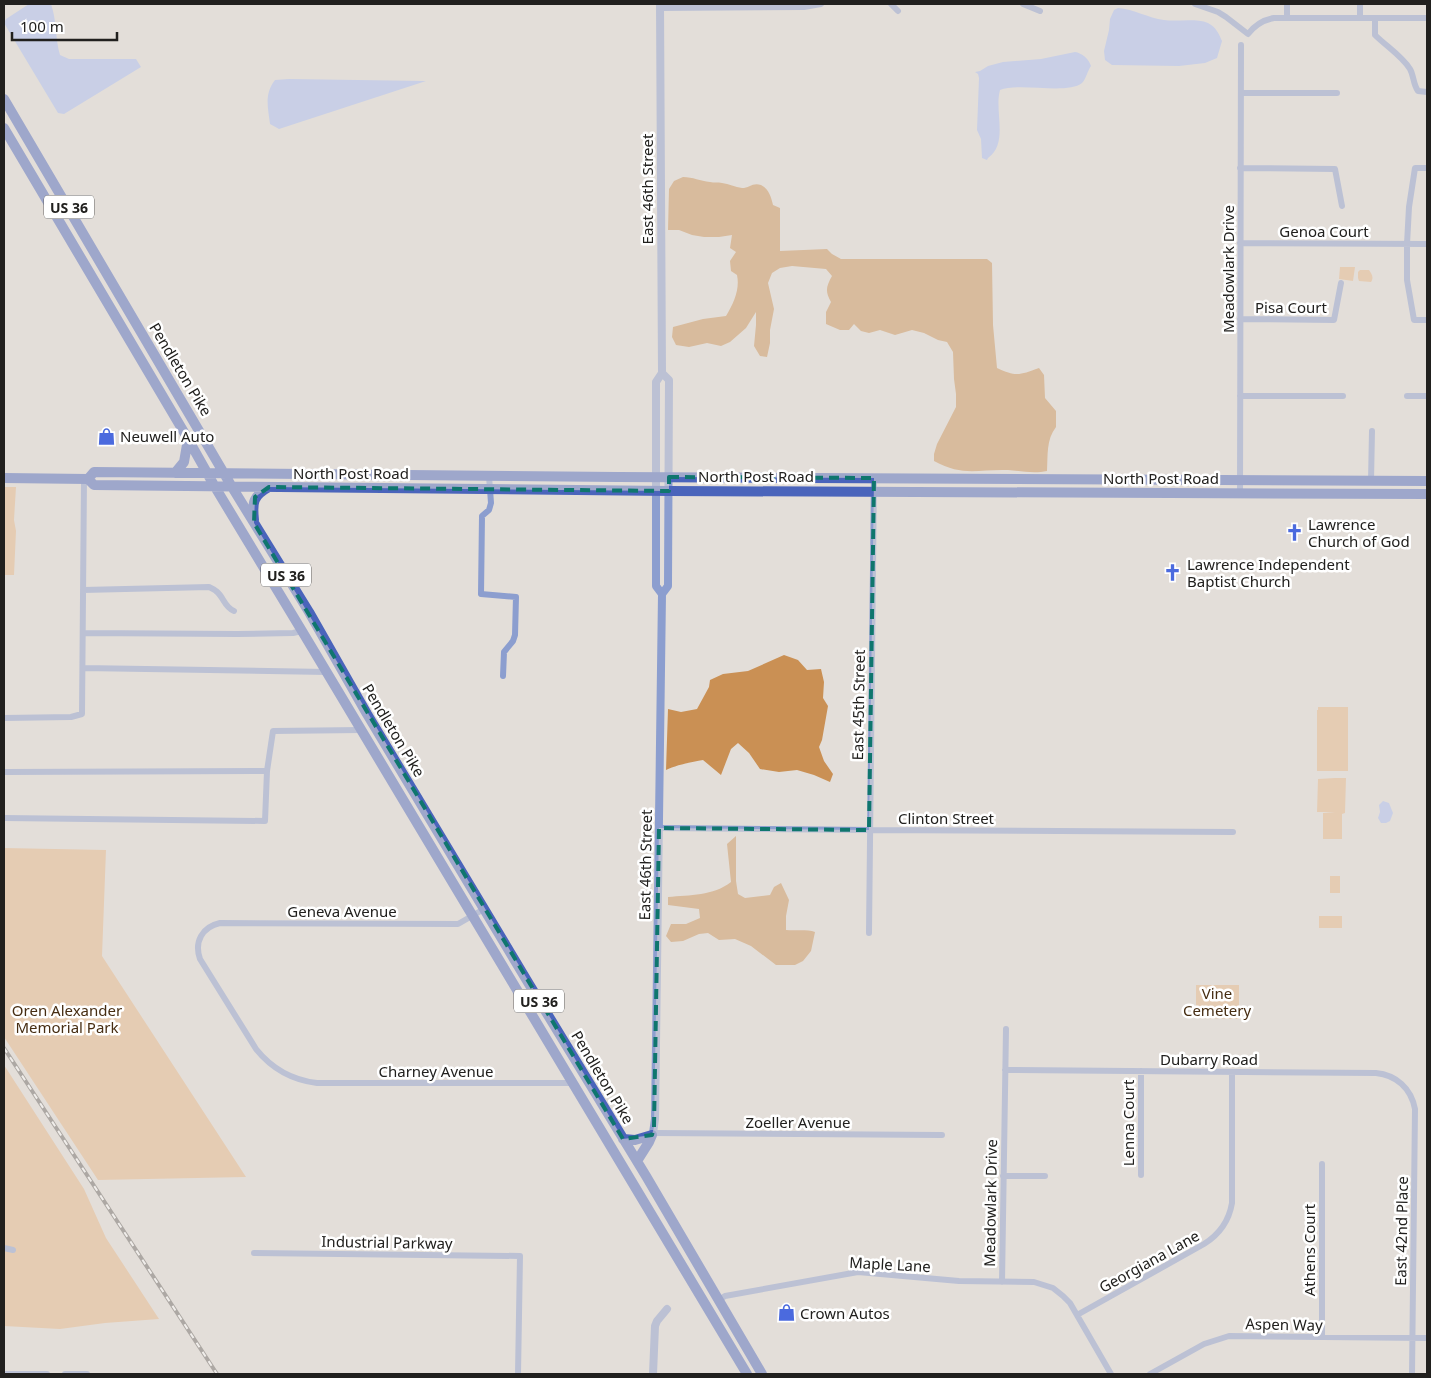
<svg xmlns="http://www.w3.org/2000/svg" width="1431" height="1378" font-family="'Noto Sans',sans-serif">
<rect width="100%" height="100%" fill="#e3ded9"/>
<path fill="#e7b686" d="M1340,267H1355L1353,281L1339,279Z
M1360,270H1369C1372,274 1374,278 1371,282L1359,281L1358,278V272Z
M4,487H16L14,520L16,531L14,575H4Z
M1318,707H1348V771H1317V710H1318Z
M1335,778H1346L1345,813L1342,814V839H1323V813L1335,812H1317L1318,779Z
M4,848L106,850L102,956L246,1177L98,1180L4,1037Z
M1330,876H1340V893H1330Z
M1319,916H1342V928H1319Z
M1196,985H1239V1019L1196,1018Z
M4,1065L84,1189L106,1238L159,1319L105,1323L60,1329L4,1326Z"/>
<path fill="#ca9054" d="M683,177C693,177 700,181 710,182C714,183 718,182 722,183C729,184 735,187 742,188C749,188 753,182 761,185C769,189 771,197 773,205L780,208V251L827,249L832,254L841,259H987L992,263L993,325L997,368C1016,377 1020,375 1039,368L1044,375L1045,398L1056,411V427C1046,440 1048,455 1047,471C1034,474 1021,471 1008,470C978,469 963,477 934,461V454L937,444L956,407V394L954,379L953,352L947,342L938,340L924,333L912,330L895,335L880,330L869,333L861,331L854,324L849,330H840L826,324V312L831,302C825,291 826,287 832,276L826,269L792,266L780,268L772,273L768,283L774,309L770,330V343L767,357L760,356L754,346L756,325V312L746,328L730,342L721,346L707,343L689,347L676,345L672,337L673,327L703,319L726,316C734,303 740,289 737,275L731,271L730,261L736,252L730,248L732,235L719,237H704L692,235L679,230H668L669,189L674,181Z
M784,655L798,660L807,670L821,669L824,682L823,698L828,706L822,740L819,747L824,761L833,774L830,782L814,775L797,770L779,772L760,769L749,753L738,743L731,749L721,775L703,760C692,762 676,765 666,770L668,709L681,712L697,709L709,687L710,680L723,674L748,671Z
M736,836V881L738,894L745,898L770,895L774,887L781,883L789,900L786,916V930C795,931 807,929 815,932L811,951L803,961L795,965H776L751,946L735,939L719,940L708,933L699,934L683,941L671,942L666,936L671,924H686L700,918L699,909L668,905V897C690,895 713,896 731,882L727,844Z"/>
<path fill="#a8bdf6" d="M29,4H51C57,21 55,38 60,55L69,59H136L141,67L64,114L58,113L4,23L6,19Z
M1118,8C1134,9 1148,18 1164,20C1176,22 1196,18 1208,23C1216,27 1219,34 1222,41L1217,58L1205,63L1179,66L1112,65L1105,60L1104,51L1109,30L1110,19L1114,10Z
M1075,52C1082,53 1089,59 1091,66C1088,70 1085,81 1082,83C1067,95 1019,82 1000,90C994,111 1009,143 988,158L987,160L982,158L981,139L977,130L979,78L978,74L975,72L980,71L988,66L1003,62L1041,59Z
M289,79L426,81L279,129L270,124C268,108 264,94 275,80Z
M1383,801L1389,803L1393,813L1390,821L1386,823H1381L1378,818L1380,812L1379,805Z"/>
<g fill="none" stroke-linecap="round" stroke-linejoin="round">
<path stroke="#8c9ecf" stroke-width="6" d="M891,4L898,11
M1023,4L1040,11
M1195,4L1218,12L1226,17L1248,34C1255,25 1263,20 1274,18H1427
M1360,4V18
M660,8L804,7L821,4
M1287,18V4
M1375,18V35C1386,46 1402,56 1410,69C1414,76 1413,84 1418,91L1427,92
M1241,93H1337
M1240,168L1335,169L1342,206
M1427,168H1415L1409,207L1407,244V280L1414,320H1427
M1240,243L1427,244
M1240,319L1334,320L1341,283
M1240,396H1343
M1407,396H1427
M489,476L491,503L489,510L482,516L481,594L516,597L515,635L513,641L504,652L503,676
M1371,481L1372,431
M1240,493L1241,45
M83,590L209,587C211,588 214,589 216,591C224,597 224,607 234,611
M83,633L237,634L293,633L302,631
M83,668L327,672
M4,718L71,717L82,714L84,479
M4,772L267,771
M4,818L265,821L267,771L273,731L361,730
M659,828L869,830L1233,832
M484,909L458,924L220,923C202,927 194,942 200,959L256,1049C272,1069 292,1080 317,1083H573
M869,933L874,478
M1005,1070L1376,1073C1396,1075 1411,1088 1415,1109L1412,1374
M1141,1071V1175
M653,1133L942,1135
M1003,1176H1045
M4,1248L13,1250
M254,1253L520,1256L518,1374
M1002,1282L1006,1029
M719,1300L725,1296L858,1272L959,1281L1034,1282L1053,1288L1063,1296L1070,1303L1111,1374
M1077,1315L1204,1244C1220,1234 1229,1221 1232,1203V1072
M1322,1337V1164
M4,1374H47
M65,1374H87
M1150,1374L1204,1344L1229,1336L1427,1338"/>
<path stroke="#8c9ecf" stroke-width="8" d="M662,594L668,586L669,380L662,373
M652,1135L653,1133L655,1119L662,594L656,586V382L662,373L660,4
M653,1374L655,1326L657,1321L667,1309"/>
<path stroke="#4a64bb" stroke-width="10" d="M4,99L232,487L309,612L367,714L529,984L646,1176L762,1374
M4,128L188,439L215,487L302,631L747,1374
M175,473L184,462L188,439
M4,478L88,479L94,485L669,491L1427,494
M88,479L94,472L618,477L1427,481
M254,520C252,502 253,496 269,487
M623,1139L635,1140L652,1135
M637,1161L649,1142L652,1135"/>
<defs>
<path id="rail" d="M4,1048L217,1374"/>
</defs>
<use href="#rail" stroke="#6a6764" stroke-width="4"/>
<use href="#rail" stroke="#fff" stroke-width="2" stroke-dasharray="5.5" stroke-linecap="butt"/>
</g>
<path d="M0 0H1431V1378H0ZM669,477L874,478L869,830L659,828L654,1127L652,1135L623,1139L254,523L255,497L269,487L669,491Z" fill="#e3ded9" fill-opacity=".55" fill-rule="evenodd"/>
<path fill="none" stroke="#0f766e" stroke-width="4" stroke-dasharray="10 6" stroke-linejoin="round" d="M669,477L874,478L869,830L659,828L654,1127L652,1135L623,1139L254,523L255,497L269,487L669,491Z"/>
<defs>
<symbol id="shop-bare" viewBox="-9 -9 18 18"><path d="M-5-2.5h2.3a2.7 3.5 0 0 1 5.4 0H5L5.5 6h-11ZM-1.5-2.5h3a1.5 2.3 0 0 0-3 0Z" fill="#4b6ade" stroke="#fff" stroke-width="2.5" paint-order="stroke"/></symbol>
<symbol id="church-bare" viewBox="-9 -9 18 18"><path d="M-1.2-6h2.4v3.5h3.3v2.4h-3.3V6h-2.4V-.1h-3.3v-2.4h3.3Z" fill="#4b6ade" stroke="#fff" stroke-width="2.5" paint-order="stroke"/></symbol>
</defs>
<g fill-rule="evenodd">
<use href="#shop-bare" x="94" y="424" width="25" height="25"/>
<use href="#church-bare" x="1282" y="520" width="25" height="25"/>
<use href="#church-bare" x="1160" y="560" width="25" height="25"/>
<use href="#shop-bare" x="774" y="1300" width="25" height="25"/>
</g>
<g text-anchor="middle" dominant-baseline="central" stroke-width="5" stroke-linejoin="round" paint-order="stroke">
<g fill="#fff" stroke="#646362" stroke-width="1">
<rect x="44" y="195.5" width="50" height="23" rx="4"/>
<rect x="261" y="563.5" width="50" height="23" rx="4"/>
<rect x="514" y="989.5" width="50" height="23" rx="4"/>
</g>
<g font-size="14" font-weight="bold" fill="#21201e">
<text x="69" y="207">US 36</text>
<text x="286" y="575">US 36</text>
<text x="539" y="1001">US 36</text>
</g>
<g font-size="15" fill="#21201e" stroke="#fff">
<text transform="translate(647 189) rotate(-90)">East 46th Street</text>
<text x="1324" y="231">Genoa Court</text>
<text transform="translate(1228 269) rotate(-90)">Meadowlark Drive</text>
<text x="1291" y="307">Pisa Court</text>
<text transform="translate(181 369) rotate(59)">Pendleton Pike</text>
<text x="351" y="473">North Post Road</text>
<text x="756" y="476">North Post Road</text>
<text x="1161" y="478">North Post Road</text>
<text transform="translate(858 705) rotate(-89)">East 45th Street</text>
<text transform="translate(394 730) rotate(59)">Pendleton Pike</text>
<text x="946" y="818">Clinton Street</text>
<text transform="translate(645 865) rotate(-89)">East 46th Street</text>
<text x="342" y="911">Geneva Avenue</text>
<text x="1209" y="1059">Dubarry Road</text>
<text x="436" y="1071">Charney Avenue</text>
<text transform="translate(603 1077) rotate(59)">Pendleton Pike</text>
<text x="798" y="1122">Zoeller Avenue</text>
<text transform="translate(1128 1123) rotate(-90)">Lenna Court</text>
<text transform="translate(990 1203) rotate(-89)">Meadowlark Drive</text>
<text transform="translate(1401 1231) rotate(-89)">East 42nd Place</text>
<text transform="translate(387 1242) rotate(1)">Industrial Parkway</text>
<text transform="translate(1309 1250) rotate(-90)">Athens Court</text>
<text transform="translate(1149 1261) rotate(-29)">Georgiana Lane</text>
<text transform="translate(890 1264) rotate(3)">Maple Lane</text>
<text transform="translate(1284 1324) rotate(1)">Aspen Way</text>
</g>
<g font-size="15" fill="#21201e" stroke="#fff" text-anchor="start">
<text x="120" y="436">Neuwell Auto</text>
<text x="1308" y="524">Lawrence<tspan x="1308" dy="17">Church of God</tspan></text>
<text x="1187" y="564">Lawrence Independent<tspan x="1187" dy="17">Baptist Church</tspan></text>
<text x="800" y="1313">Crown Autos</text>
</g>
<g font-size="15" fill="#462d12" stroke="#fff">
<text x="1217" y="993">Vine<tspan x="1217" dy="17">Cemetery</tspan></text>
<text x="67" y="1010">Oren Alexander<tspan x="67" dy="17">Memorial Park</tspan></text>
</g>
</g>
<rect width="1431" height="1378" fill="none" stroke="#21201e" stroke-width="10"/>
<path d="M12 32v8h105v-8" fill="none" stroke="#21201e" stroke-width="2.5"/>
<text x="20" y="32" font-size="15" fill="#21201e" stroke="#ffffff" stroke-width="4" paint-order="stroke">100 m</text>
</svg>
